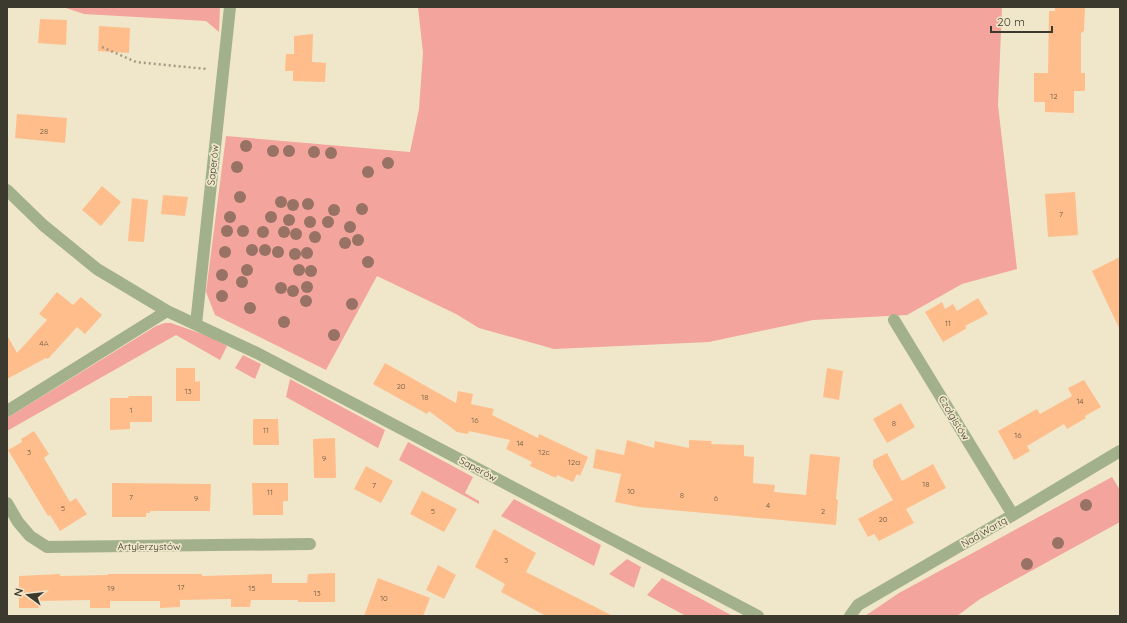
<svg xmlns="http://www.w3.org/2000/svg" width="1127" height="623" font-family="Quicksand,sans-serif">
<rect width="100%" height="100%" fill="#f0e7ca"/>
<path fill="#f3a59d" d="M63,7H220L219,32L206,21L84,14Z
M418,7H1002L998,105L1017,269L962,284L907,315L813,320L709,342L554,349L479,328L456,314L377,276L326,370L215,315L206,292L226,136L410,152L419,109L423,53Z
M165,323H171L208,336L227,346L220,360L176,335L7,431V418L156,326Z
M243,355L261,364L255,379L235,368Z
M290,379L385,430L378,448L286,397Z
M408,442L473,477L465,493L479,501V504L399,460Z
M1112,477L1120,490V522L980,599L957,616H865L899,593Z
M514,499L601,545L594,566L501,516Z
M627,559L641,567L634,588L609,574Z
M662,578L733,616H686L647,595Z"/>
<path fill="#febd8b" d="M1055,7H1085L1084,31L1081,33V73H1085V91H1074V113L1045,112V102H1034V73H1048L1049,11H1055Z
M40,19L67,20L66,45L38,43Z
M99,26L130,28L129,53L98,51Z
M313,34L312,62L326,63L325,82L293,81V71H285L286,54H294V36Z
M17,114L67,118L65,143L15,138Z
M102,186L121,202L101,226L82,210Z
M1075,192L1078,235L1048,237L1045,194Z
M163,195L188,197L185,216L161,214Z
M132,198L148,200L144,242L128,241Z
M1120,257V330L1092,271Z
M57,292L73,305L81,297L102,315L85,334L77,327L48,359L46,358L7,379V335L17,353L47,320L39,314Z
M978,298L988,314L965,326L967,328L943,342L925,312L942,302L945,309L953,304L957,311Z
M385,363L456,403L458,391L473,394L471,404L494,409L492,415L538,438L539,434L588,457L580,476L577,474L573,482L557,475L556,478L530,466L532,462L506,449L510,440L469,431L468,434L457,432L429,411L427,414L373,384Z
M176,368H195V382L200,381V401H176Z
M827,368L843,371L839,400L823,397Z
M1084,380L1101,407L1085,416L1086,418L1067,429L1064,424L1027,446L1030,451L1014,460L998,431L1037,409L1040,414L1072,396L1068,388Z
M129,396H152V422H130V429L110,430V398H128Z
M901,403L915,427L887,443L873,419Z
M253,419H278L279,445H253Z
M34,431L49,454L44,458L70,502L76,498L87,514L60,531L50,515L48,516L8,450L22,442L21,439Z
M335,438L336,478H314L313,439Z
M627,440L654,448L655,441L689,448V440L712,441L711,444L744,445V456L754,457L753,483L775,485L774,492L806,495L810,454L840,457L836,499L838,500L836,525L639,507L615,502L621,474L593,468L596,449L624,455Z
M887,453L902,481L933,464L946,488L906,509L914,523L879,541L874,534L868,537L858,519L893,500L873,466V460Z
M366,466L393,481L381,503L354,489Z
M112,483L211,484L210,511H150V513H146V517H112Z
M252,483H288V501H283V515H253Z
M422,491L457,509L444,532L410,514Z
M494,529L536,553L526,572L613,616H546L501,592L505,584L475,567Z
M438,565L456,575L444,599L426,590Z
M335,573V602H298V600H251L250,607H231V599L180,600V607L160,608V601H110V608H90V600L38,601L39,608H19V576L60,574V576L108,575V574H202V576L272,574V583H307L308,574Z
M378,578L430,598L423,616H364Z"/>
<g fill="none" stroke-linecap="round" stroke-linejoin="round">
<path stroke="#a19a85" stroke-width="2.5" stroke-dasharray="2 3" stroke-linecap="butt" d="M102,47L136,62L207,69"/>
<path stroke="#a2b18b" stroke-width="12" d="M7,190L43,225L97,269L167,311L257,353L758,616
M894,320L1013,515
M196,324L230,7
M7,411L167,311
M7,503L18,522L30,536L47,547L310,544
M850,616L858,605L1013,515L1120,451"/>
</g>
<g fill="#987264">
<circle cx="246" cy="146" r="6"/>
<circle cx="273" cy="151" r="6"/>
<circle cx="289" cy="151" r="6"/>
<circle cx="314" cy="152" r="6"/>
<circle cx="331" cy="153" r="6"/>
<circle cx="388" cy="163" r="6"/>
<circle cx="237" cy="167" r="6"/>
<circle cx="368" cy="172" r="6"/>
<circle cx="240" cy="197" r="6"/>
<circle cx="281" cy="202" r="6"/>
<circle cx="308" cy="204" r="6"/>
<circle cx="293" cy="205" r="6"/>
<circle cx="362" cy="209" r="6"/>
<circle cx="334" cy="210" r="6"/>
<circle cx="230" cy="217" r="6"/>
<circle cx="271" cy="217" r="6"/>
<circle cx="289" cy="220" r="6"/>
<circle cx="310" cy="222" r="6"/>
<circle cx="328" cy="222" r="6"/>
<circle cx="350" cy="227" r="6"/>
<circle cx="227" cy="231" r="6"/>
<circle cx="243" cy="231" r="6"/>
<circle cx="263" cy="232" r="6"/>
<circle cx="284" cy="232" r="6"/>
<circle cx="296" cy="234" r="6"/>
<circle cx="315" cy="237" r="6"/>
<circle cx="358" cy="240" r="6"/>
<circle cx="345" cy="243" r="6"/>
<circle cx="252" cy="250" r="6"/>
<circle cx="265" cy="250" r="6"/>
<circle cx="225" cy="252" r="6"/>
<circle cx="278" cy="252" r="6"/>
<circle cx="307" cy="253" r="6"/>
<circle cx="295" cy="254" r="6"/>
<circle cx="368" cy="262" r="6"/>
<circle cx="247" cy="270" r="6"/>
<circle cx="299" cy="270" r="6"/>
<circle cx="311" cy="271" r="6"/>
<circle cx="222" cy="275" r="6"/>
<circle cx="242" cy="282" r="6"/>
<circle cx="307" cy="287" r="6"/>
<circle cx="281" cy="288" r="6"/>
<circle cx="293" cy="291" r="6"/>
<circle cx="222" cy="296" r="6"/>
<circle cx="306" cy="301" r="6"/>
<circle cx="352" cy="304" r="6"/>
<circle cx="250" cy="308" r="6"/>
<circle cx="284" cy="322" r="6"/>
<circle cx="334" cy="335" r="6"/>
<circle cx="1086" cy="505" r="6"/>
<circle cx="1058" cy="543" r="6"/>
<circle cx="1027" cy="564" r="6"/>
</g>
<g text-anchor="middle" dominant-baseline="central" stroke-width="3.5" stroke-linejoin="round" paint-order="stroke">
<g font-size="8" fill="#6c5a45">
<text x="1054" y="96">12</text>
<text x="44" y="131">28</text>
<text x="1061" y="214">7</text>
<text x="948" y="323">11</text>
<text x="44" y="343">4A</text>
<text x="401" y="386">20</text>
<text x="188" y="391">13</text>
<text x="425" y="397">18</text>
<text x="1080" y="401">14</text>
<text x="131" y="410">1</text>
<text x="475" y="420">16</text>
<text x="894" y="423">8</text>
<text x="266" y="430">11</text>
<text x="1018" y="435">16</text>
<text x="520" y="443">14</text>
<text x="29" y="452">3</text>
<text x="544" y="452">12c</text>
<text x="324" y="458">9</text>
<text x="574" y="462">12a</text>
<text x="926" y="484">18</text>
<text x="374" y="485">7</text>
<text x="631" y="491">10</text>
<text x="270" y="492">11</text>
<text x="682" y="495">8</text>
<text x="131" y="497">7</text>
<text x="196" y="498">9</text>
<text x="716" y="498">6</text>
<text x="768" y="505">4</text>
<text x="63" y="508">5</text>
<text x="433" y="511">5</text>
<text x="823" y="511">2</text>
<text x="883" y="519">20</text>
<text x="506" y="560">3</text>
<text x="181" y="587">17</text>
<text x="111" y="588">19</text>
<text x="252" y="588">15</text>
<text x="317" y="593">13</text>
<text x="384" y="598">10</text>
</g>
<g font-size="10" fill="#3c392e" stroke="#f0e7ca">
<text transform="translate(213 165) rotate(-84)">Saperów</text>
<text transform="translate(954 418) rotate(59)">Czołgistów</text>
<text transform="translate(478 469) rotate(28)">Saperów</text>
<text transform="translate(984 532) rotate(-30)">Nad Wartą</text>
<text x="149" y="546">Artylerzystów</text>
</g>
</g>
<rect width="1127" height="623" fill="none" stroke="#3c392e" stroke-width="16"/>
<g transform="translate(28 595) rotate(285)" stroke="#f0e7ca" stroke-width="3" paint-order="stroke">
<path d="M0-3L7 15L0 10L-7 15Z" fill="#3c392e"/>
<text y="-6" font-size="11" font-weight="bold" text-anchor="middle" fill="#3c392e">N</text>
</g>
<path d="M991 26v6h61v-6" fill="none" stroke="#3c392e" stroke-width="2"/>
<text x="997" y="26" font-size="12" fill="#3c392e" stroke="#f0e7ca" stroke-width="3" paint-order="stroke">20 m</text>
</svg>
